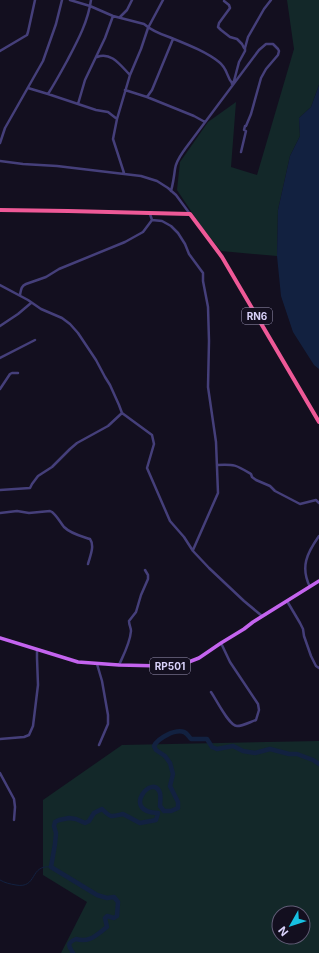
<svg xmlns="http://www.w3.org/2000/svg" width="319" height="953" font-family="Inter,sans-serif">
<rect width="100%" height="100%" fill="#130f1f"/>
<path fill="#132829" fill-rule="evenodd" d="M287,0H319V85L311,107L299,118L300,136L290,156L278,210L277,256L221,251L201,226L177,190L180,162L208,122L236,102L231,167L257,175L294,49Z
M319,741V953H61L87,902L43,875V800L122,745ZM279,913H303V937H279Z"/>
<path fill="#122140" d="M319,85V369L314,365L293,332L281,296L277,256L278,210L290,156L300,136L299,118L311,107Z"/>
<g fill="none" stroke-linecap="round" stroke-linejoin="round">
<path stroke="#122140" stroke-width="1" d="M0,880C5,883 10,884 16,885C38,889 29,864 51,867"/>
<path stroke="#122140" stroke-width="4.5" d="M73,953C68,945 67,943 76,939C90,943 96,935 107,927L105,918L107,916L114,918L117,916L118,902L114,897L107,898L97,895L51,867L55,844L56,833L54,826L55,822L59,820L69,818L76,819L85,823L89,821L94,813L102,809C111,818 111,817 123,814L140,823L156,820L158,813C120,812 153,772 160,793C161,797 160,802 160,806L164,811H171L178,808V802L170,786L173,774L170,763L165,756L156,750L154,746C158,738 175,729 184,732C187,733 189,737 191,739H207L212,747L217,749L233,746L243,751L255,753L270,749L289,754H297L313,760L319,764"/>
<path stroke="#453f7a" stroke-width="2.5" d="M70,0L90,6L113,16L144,24C151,30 160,34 169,37C186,44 205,51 219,62C228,69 226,76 232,83
M224,1L229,5L230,8L219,23L218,27L221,30L230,37L237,39L242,44L244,48
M120,17L127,10L132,0
M0,51L27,35L28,32L35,0
M97,57C111,51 121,66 130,75
M232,84L234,81L239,62L245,51V48L248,37L264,9L271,0
M28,88L48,94L96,110L108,112L117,119L113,139L124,173
M125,90L147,97L194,116L205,122
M48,94C55,83 61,72 67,61C77,42 88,22 91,0
M147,97L152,90L173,39
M78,104L85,80L105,38L113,16
M117,119L130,75L141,49L148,28L163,0
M0,143L5,128L43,61L56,24L62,0
M0,161L23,164L57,166L141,176L157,181L168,188L176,195L190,214
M171,191C173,184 174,177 175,169C176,161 181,155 185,149L259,50L266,44H273L278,49L279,51L278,55L266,69L261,78L251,114L246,126H245L244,130L246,131L241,152
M152,220L162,221L171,226L178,233L185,244L189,254L203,273V281L208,307L209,341L208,387L216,442L218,493L193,550
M0,285L28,300L41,309L62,318L70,324L78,333L96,360L105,377L110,385L119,405L122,413L152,435L154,444L147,468L170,521L184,537L193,551L209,568L244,601L262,616
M20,295C21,290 21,286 26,284L46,277L59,269L125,242L143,232L152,220L150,214
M0,326L18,314L31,303
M0,358L35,340
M0,389L10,374L12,373H18
M217,465C235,464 236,465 251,474L252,477L256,480L270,486L275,491L300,504L316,500L319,503
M0,490L30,488L32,484L38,476L52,467L70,449L77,443L108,426L122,413
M0,513L17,511L29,513L50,511L52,512C57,516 60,522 64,527C71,534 81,536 90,539C95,546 90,556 88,564
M310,587C300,567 307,553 319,536
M287,601L300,623L303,629L304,636L311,656L316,666L319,668
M97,664L102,681L108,715V724L99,745
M119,665C124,654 130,643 131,631C131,628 129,625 129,621L136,612L141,595L148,579V575L145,570
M211,692C216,699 229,726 237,726C243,726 250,722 256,720L259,710L258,704L230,662L221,643
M0,739L24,737L29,735L33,726L38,685L37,658V650
M0,773L14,799L15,807L14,820"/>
<path stroke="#c464ef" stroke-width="3.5" d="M0,638L78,662L119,665L162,666H174L181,665L199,658L221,643L244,629L253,622L319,581"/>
<path stroke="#ee5997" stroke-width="4" d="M0,210L68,211L190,214L222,257L319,422"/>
</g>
<g text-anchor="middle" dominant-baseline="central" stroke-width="4" stroke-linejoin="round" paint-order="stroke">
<g fill="#130f1f" stroke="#9e98b8" stroke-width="1">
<rect x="242" y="308" width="30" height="16" rx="3"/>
<rect x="150" y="658" width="40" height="16" rx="3"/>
</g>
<g font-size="10" font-weight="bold" fill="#d9d2fa">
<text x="257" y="316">RN6</text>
<text x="170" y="666">RP501</text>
</g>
</g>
<g transform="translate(291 925) rotate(231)"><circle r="19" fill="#130f1f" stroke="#625d77"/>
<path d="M0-3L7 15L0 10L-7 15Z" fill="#17c0e2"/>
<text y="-6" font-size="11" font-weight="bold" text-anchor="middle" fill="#d9d2fa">N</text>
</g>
</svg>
